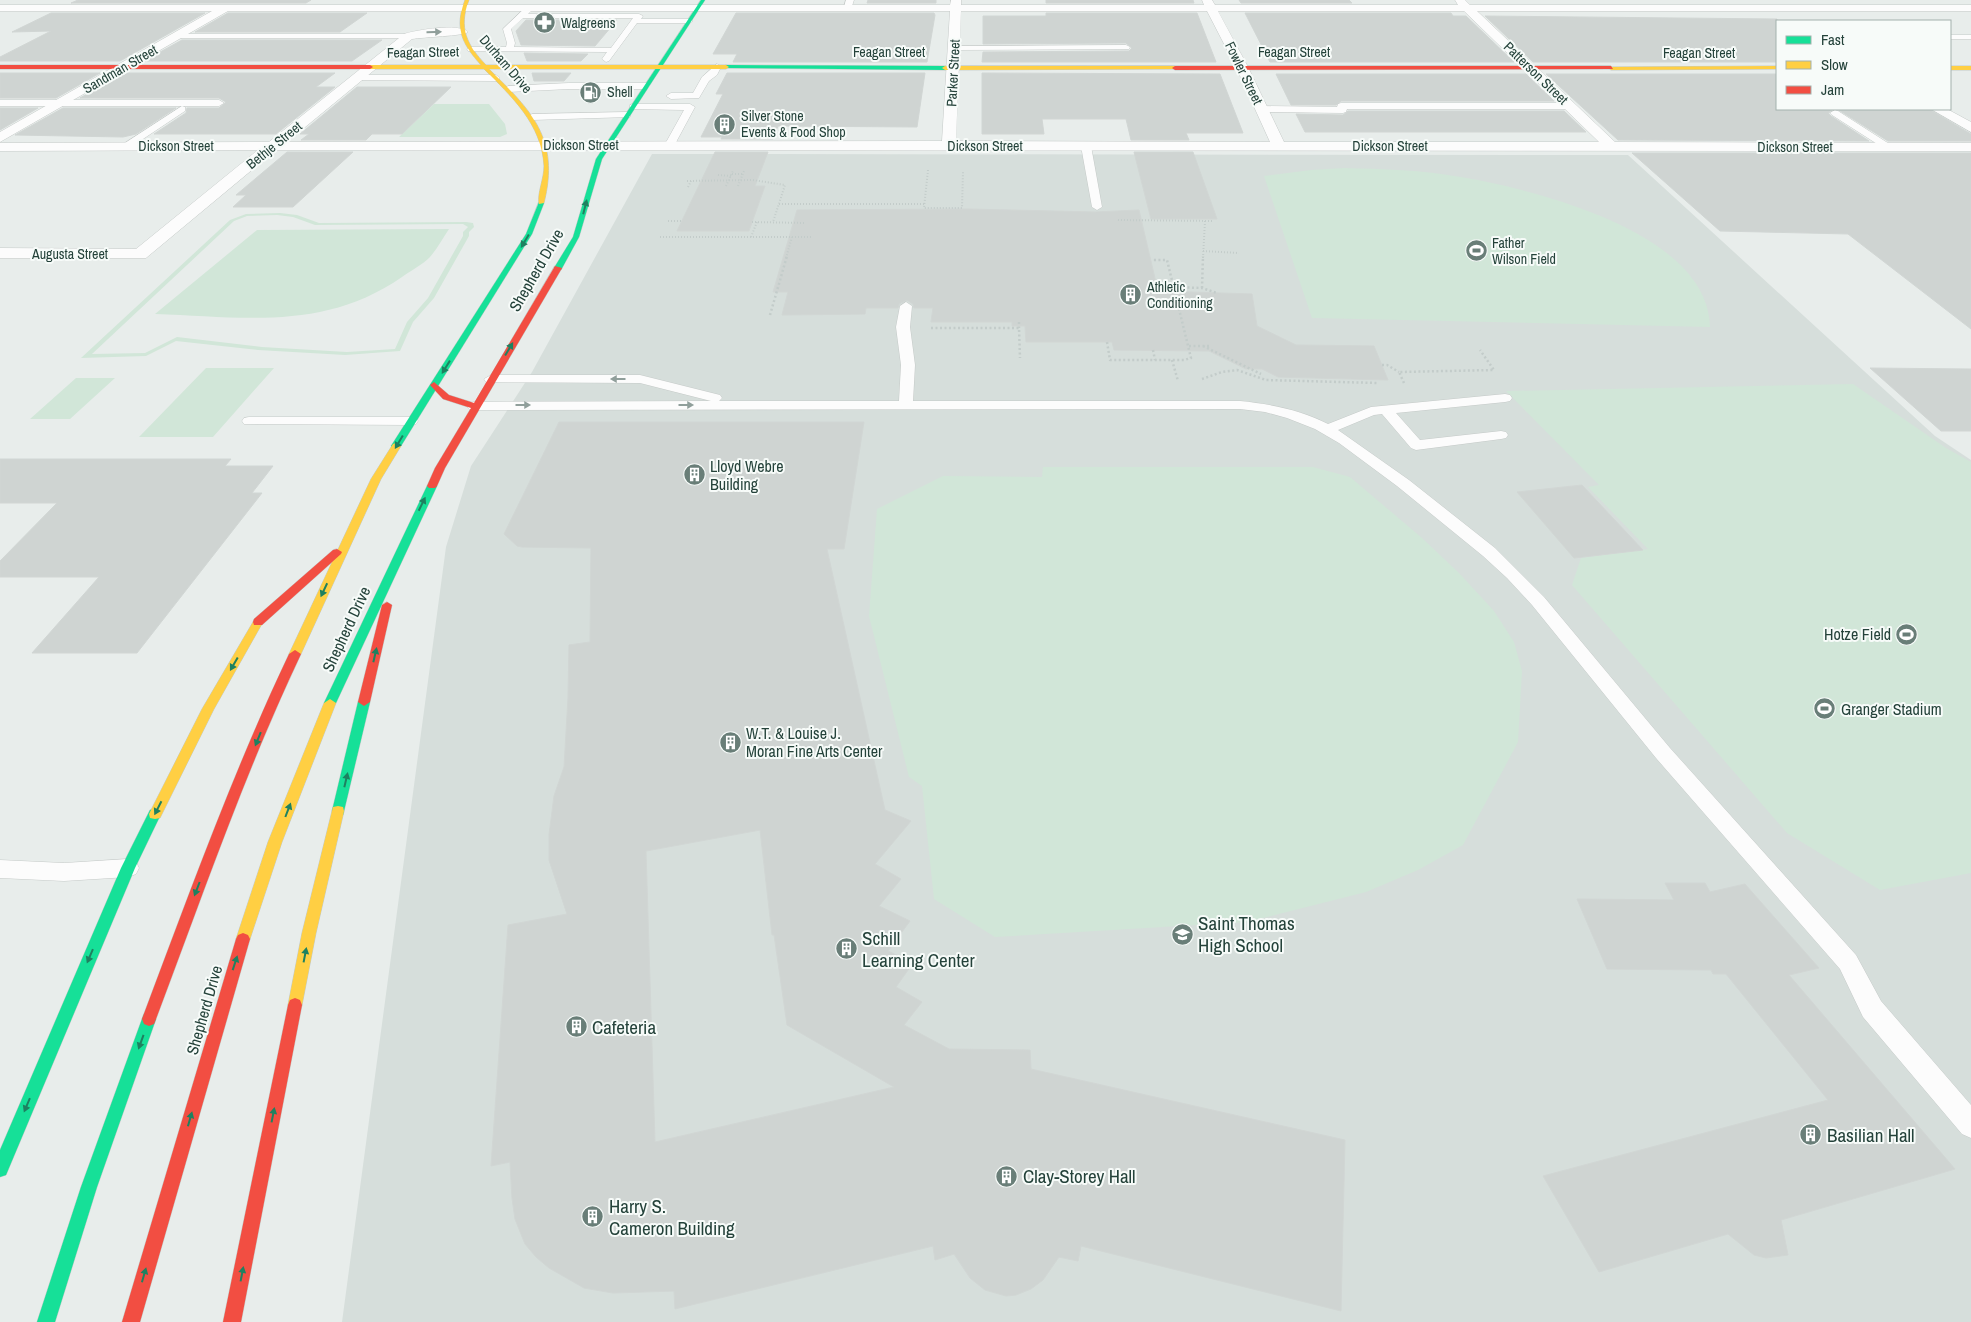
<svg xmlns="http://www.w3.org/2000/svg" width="1971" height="1322" font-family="'Archivo Narrow',sans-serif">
<rect width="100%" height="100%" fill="#e8edeb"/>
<path fill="#d6dedb" d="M652,154L1628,155L1935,436L1971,460V1322H342L446,547L471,466L532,372Z"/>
<path fill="#d1e6d8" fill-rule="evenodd" d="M434,104H489L505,124L507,134L500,137H399Z
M1344,168C1383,169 1422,170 1461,177C1536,190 1708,232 1710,327L1312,318L1264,176L1311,170Z
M280,213L297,215L319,223L466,222L473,223L474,227L469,232V236L434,298L413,322L400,351L345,355L258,350L176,341L146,356L81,358L230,220L246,214ZM277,215L293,217L315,225L463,224L468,227L463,232V236L428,298L407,322L395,349L347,352L262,347L177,337L145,353L92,354L234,221L247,216Z
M449,229C443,238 437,249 430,257C422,265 410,271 402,277C324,331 244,317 155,314L257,230Z
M206,368H274L213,437H139Z
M76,378H115L70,419H30Z
M1853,384L1946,448L1971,462V873L1880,890L1787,833L1572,585L1581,558L1648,549L1588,487L1599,485L1506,391Z
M1043,467H1313L1350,477L1422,538L1459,573L1494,611L1514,642L1522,671L1518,742L1463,845L1418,870L1366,892L1247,922L995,937L934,899L922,786L909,777L869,616L877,509L943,476L1042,477Z"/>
<path fill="#cfd4d2" stroke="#d1d6d4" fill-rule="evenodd" d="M78,0H311L306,3H71Z
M868,0H936V3H867Z
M1046,0H1193L1194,3H1046Z
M1239,0H1349L1352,3H1241Z
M51,13H205L120,61H0V57L51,31L12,32Z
M228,13H367L340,32H195Z
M736,13H934L935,15L927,62H733L737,54H713Z
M1046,13H1197L1216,62H982L983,52L1129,51L1132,48L1126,43L983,44V16H1046Z
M1245,13H1451L1453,16H1466L1514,62H1270Z
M1485,16L1777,19V62H1533Z
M526,20H617L595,46L521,45L516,31Z
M182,40H382L352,61H144Z
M524,53L588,54L581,61H527Z
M0,73H100L56,98H0Z
M124,73H335L316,87H335L276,134H154L186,113L187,108H219L226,102L219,98H80Z
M532,73H571L564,81H534Z
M727,73H925L917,127L778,126L773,139H721L722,137H701L723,94H716Z
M982,73L1220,74L1243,133H1186L1189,140H1131L1126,119H1042L1044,134H982Z
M1276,74H1526L1554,101H1341L1336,105H1291Z
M1546,74H1777V109H1833L1828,113L1831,116L1869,141L1618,140Z
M357,87H451L402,134H372L366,140H301L309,134H300Z
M0,108H38L0,130Z
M63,108H176L136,134L123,137L15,135Z
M1837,109H1929L1971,134V141H1888Z
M1348,111H1564L1586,132H1305L1296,114L1343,115Z
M287,152H353L293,207H233L246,195H236Z
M715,152H768L755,186H765L749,231H677Z
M1134,152H1193L1217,219H1151Z
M1632,153H1971V329L1848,234L1720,231Z
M969,209L1096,212L1139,210L1158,291L1252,294L1257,326L1296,345L1374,346L1388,380L1278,377L1262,369H1246L1209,351L1114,350L1112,342H1026L1025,326H1012V322H931L933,308H914L913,304L907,300L899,304L898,308H866L865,314L782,315L788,292H773L797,210Z
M1870,368L1971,369V431H1941Z
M559,422H864L844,549H827L885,810L911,821L875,864L901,879L879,906L910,921L888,951L913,963L896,987L922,1002L904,1025L949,1049L1030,1050L1031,1069L1345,1140L1341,1311L1081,1246L1078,1261L1059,1257L1043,1280L1031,1289L1016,1295L1006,1296L985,1290L970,1278L954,1254L935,1260L933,1246L675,1309L674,1291L613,1293L584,1288L549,1268L536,1257L525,1244L515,1219L512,1198L510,1162L491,1166L508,925L567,914L549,860V835L554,796L564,767L568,697L569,645L590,642L591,548L522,547L517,546L504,534ZM760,830L772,935H774L787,1025L894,1087L655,1142L646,851Z
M0,459H231L225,466H273L252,493H262L137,653H32L99,577H0V561L57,503H0Z
M1582,485L1643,550L1574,558L1517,492Z
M1665,883H1705L1710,892L1745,884L1819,968L1789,975L1955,1169L1781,1220L1788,1255L1766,1258L1754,1255L1728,1234L1599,1272L1543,1176L1828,1100L1726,974H1713L1711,970L1607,969L1577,899L1674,900Z"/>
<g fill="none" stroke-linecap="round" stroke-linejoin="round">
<defs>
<path id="lane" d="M846,0H854L851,9L844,7Z
M527,6L534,8L528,14H639L643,16L641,19H689L693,21L689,23H637L609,61L606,62L602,59L607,52L468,51L467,49L471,47H506L507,43L503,29ZM523,18H633L611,48L514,47L515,43L511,29Z
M175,34H408L412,36L408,38H178L174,36Z
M1950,35H1971V39H1950Z
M1126,45L1130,47L1129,49L954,50L950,48L954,46Z
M717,64L721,67L717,75L709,81L699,98L671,99L666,96L671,93H693L702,77Z
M358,75H496L500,78L496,81L355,80V76Z
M569,83H646L650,86L646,89H569L508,92L504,89L508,86Z
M0,100H219L224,103L219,106H0Z
M1341,103H1569L1574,106L1569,109H1347L1346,112L1343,113L1262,112L1257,109L1262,106L1337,107L1338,104Z
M633,104H690L695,107L674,146L669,149L664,146L684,110L630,109V105Z
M182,106L185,107V111L128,149L124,150L119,147Z
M1835,110L1838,111L1894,147L1893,149H1885L1832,115L1830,113Z
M627,112L630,113V117L532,120L527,117L532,114Z
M1086,143L1091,146L1102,207L1097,210L1092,207L1081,146Z
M906,302L912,306L910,327L915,365L913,401H1240C1270,404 1301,410 1328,424L1371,407L1505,394L1510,395L1512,398L1510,401L1505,402L1396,413L1420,440L1501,431L1506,432L1508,435L1506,438L1501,439L1416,450L1411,448L1382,414L1374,415L1338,430L1409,480L1495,548L1544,597L1670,748L1856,955L1881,1001L1971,1105V1138L1962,1134L1863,1017L1840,969L1656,758L1532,605L1507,578L1483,556L1397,486L1339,443L1315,429L1287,418L1265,412L1240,409L474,410L469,409L467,406L469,403L474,402L711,401L640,383L486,382L484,379L491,375H640L720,395L722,398L719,401H899L901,365L896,327L900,306Z
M249,417H411L416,418L418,421L416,424L411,425L244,424L242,421L244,418Z
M128,859L136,862L139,868L136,874L128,877L64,881L0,878V860L64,863Z"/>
<path id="street" d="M951,0H961V5H1204L1202,0H1212L1215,5H1458L1455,0H1465L1470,5H1971V11H1477L1615,142L1971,143V151L276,150L146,258H0V248L136,249L258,150L0,151V143L269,142L404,34C417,30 458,23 468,32C464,36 423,37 412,39L287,142L942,141L950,11H228L0,142V132L212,11H0V5H950ZM961,11H1207L1236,67L1270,142L956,141ZM1218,11H1464L1599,142H1284L1248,67Z
M1931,109H1947L1971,122V132Z"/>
<path id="fast" d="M701,0H705L602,159L579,237L561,270H555L554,268L573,237L596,159Z
M726,65L945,66L948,68L945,70L724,68Z
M539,202L544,203L532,234L401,446L399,448H393L391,446L526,234Z
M432,483L437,486L336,703L330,707L326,706L324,703L427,486Z
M364,698L370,702L344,811L343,815L338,816L333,815L332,811L358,702Z
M155,809L160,810L161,814L135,868L6,1175L0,1177V1150L121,868L150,810Z
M149,1012L154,1014L156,1019L97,1187L55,1322H37L81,1187L142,1019L144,1014Z"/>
<path id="slow" d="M465,0H469C458,28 467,45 486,65H726L729,67L726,69H489C532,111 560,139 544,203L539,204C537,193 544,179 544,166C542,124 511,96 484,69H370L367,67L370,65H481C462,44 454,28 465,0Z
M1175,66L1177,69L945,70L942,68L945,66Z
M1950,66H1971V70H1950Z
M1609,67L1777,66V69L1611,70Z
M396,443L401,446L381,479L301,654L295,658L291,657L289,654L371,479L393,444Z
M258,618L263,622L214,709L160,818L155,819L150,818L149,814L202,709L253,622Z
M330,699L336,703L282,842L250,939L248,943L243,945L238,943L236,939L268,842L324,703Z
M338,806L343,807L344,811L316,933L302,1005L300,1010L295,1012L290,1010L288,1005L302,933L332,811L333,807Z"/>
<path id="jam" d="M0,65H370L373,67L370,69H0Z
M1611,66L1613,69L1175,70L1172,68L1175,66Z
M555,266L562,268L445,468L437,486L435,488H429L427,486L435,468L471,408L443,399L430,385L434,382L449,395L474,403Z
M337,549L342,552L341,554L262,625H254L253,622L254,619L333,550Z
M387,602L392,605L370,702L364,706L358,702L382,605Z
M295,650L301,654C245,772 202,897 156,1019L154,1024L149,1026L144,1024L142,1019C188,897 233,772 289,654Z
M243,933L248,935L250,939L140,1322H122L236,939L238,935Z
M295,998L300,1000L302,1005L241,1322H223L288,1005L290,1000Z"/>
</defs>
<use href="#lane" stroke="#c5cac8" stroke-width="1"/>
<use href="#street" stroke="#c5cac8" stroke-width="1"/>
<use href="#fast" stroke="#c3cbc8" stroke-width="1"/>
<use href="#slow" stroke="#c3cbc8" stroke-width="1"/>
<use href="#jam" stroke="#c3cbc8" stroke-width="1"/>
<path stroke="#c3ccca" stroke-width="2" stroke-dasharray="1 2" stroke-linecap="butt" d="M928,170L924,208H962L963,171
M732,174H743
M718,175L731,176
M687,181L753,180L785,185L773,222
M726,186L733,171
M738,186L744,171
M688,187L691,181
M779,204H925
M1118,220L1214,221
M668,221H682
M752,222L806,223
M660,237H811
M751,237L757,222
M1203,251L1239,253
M786,258L792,237
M1203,258L1205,221"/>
<path stroke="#c3ccca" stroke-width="2.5" stroke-dasharray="2 2.5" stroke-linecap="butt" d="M1174,287L1202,288L1217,293
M1202,288L1203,256
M770,315L787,256
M1019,322V328
M931,328H1019L1020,358
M1107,342L1110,360H1184L1191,358L1167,260H1152
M1189,346H1210
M1203,346L1261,374
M1153,350L1155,360
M1172,360L1178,381
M1382,365H1387L1399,372
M1202,379L1222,372L1237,370L1266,380L1377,383
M1404,383L1399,372L1494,370L1480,350"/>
<use href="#lane" fill="#fcfcfc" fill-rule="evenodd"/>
<use href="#street" fill="#fcfcfc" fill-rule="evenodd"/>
<use href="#fast" fill="#16e098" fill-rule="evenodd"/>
<use href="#slow" fill="#ffcf43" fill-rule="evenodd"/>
<use href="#jam" fill="#f24e42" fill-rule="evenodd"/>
</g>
<defs><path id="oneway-solid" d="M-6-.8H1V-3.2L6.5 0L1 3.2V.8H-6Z" transform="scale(1.25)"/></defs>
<g fill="#909f9b">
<use href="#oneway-solid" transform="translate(434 32) rotate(-2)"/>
<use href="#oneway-solid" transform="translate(618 379) rotate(-180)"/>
<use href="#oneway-solid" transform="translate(523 405)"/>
<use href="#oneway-solid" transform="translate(686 405)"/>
</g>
<g fill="#1e8160">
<use href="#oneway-solid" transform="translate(585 207) rotate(-76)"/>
<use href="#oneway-solid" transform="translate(525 241) rotate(121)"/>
<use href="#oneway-solid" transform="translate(509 349) rotate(-59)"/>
<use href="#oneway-solid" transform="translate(446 367) rotate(122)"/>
<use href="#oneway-solid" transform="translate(399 442) rotate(121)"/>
<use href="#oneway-solid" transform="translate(422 504) rotate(-64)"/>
<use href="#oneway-solid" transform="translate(324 590) rotate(115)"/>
<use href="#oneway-solid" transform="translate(375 655) rotate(-77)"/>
<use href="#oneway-solid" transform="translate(234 664) rotate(120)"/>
<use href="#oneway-solid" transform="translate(258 739) rotate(112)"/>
<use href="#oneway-solid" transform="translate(346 780) rotate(-77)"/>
<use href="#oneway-solid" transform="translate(158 808) rotate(117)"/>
<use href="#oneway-solid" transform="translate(288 810) rotate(-69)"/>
<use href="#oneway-solid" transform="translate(197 889) rotate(111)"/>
<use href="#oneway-solid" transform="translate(305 955) rotate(-79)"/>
<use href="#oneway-solid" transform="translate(90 956) rotate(113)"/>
<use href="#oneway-solid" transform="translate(235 963) rotate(-72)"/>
<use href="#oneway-solid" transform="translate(141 1042) rotate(110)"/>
<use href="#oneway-solid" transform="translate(27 1105) rotate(113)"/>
<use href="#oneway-solid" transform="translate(273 1115) rotate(-79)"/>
<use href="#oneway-solid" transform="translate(190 1119) rotate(-74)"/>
<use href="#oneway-solid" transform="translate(242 1274) rotate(-79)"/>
<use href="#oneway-solid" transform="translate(144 1275) rotate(-74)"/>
</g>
<defs>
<symbol id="pharmacy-disc" viewBox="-11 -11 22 22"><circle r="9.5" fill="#697e78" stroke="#f7fbf9"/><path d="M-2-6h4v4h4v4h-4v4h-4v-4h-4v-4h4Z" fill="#fff"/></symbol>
<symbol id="fuel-disc" viewBox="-11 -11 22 22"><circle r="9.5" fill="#697e78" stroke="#f7fbf9"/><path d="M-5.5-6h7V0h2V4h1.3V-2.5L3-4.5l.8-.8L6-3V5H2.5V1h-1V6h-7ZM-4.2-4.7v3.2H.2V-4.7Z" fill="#fff"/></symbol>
<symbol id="building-disc" viewBox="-11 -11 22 22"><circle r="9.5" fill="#697e78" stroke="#f7fbf9"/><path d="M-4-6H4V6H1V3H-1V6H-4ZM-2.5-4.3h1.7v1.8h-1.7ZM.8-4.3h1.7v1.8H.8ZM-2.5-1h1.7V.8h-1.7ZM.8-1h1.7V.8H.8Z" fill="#fff"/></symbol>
<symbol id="stadium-disc" viewBox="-11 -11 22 22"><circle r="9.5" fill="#697e78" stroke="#f7fbf9"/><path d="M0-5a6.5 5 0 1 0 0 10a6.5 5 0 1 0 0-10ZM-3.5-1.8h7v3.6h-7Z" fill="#fff"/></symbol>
<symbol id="school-disc" viewBox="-11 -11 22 22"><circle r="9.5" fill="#697e78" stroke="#f7fbf9"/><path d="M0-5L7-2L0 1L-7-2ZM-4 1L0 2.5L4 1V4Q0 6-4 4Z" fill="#fff"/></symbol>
</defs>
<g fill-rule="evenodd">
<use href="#pharmacy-disc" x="532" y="10" width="25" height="25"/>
<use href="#fuel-disc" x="578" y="80" width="25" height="25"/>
<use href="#building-disc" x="712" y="112" width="25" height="25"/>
<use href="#stadium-disc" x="1464" y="238" width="25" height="25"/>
<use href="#building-disc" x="1118" y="282" width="25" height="25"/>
<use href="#building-disc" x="682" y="462" width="25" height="25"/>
<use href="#stadium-disc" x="1894" y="622" width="25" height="25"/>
<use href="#stadium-disc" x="1812" y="696" width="25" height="25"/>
<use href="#building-disc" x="718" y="730" width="25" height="25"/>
<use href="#school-disc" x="1170" y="922" width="25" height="25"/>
<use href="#building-disc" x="834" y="936" width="25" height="25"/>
<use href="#building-disc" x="564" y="1014" width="25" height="25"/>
<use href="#building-disc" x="1798" y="1122" width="25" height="25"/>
<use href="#building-disc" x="994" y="1164" width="25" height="25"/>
<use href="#building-disc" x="580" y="1204" width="25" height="25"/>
</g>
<g text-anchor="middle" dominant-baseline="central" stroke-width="4" stroke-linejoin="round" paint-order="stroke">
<g font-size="14" fill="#24423a" stroke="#f7fbf9" text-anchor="start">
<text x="561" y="23">Walgreens</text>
<text x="607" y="92">Shell</text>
<text x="741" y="116">Silver Stone<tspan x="741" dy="16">Events &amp; Food Shop</tspan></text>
<text x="1492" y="243">Father<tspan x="1492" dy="16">Wilson Field</tspan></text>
<text x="1147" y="287">Athletic<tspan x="1147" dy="16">Conditioning</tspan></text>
</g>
<g font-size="14" fill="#24423a" stroke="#f7fbf9">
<text transform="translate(423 52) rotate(-1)">Feagan Street</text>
<text x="889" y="52">Feagan Street</text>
<text x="1294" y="52">Feagan Street</text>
<text x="1699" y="53">Feagan Street</text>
<text transform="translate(506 64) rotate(49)">Durham Drive</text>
<text transform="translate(120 69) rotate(-30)">Sandman Street</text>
<text transform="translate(953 73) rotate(-87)">Parker Street</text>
<text transform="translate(1244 73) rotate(64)">Fowler Street</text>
<text transform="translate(1536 73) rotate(44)">Patterson Street</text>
<text transform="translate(274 145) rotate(-39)">Bethje Street</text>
<text x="581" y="145">Dickson Street</text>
<text x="176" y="146">Dickson Street</text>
<text x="985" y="146">Dickson Street</text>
<text x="1390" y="146">Dickson Street</text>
<text x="1795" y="147">Dickson Street</text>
<text x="70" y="254">Augusta Street</text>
</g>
<g font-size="16" fill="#24423a" stroke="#f7fbf9">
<text transform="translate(536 270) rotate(-60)">Shepherd Drive</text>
<text transform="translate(346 629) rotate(-65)">Shepherd Drive</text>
<text transform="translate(204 1010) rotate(-74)">Shepherd Drive</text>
</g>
<g font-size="16" fill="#24423a" stroke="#f7fbf9" text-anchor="start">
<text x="710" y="466">Lloyd Webre<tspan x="710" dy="18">Building</tspan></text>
<text x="1891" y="634" text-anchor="end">Hotze Field</text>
<text x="1841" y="709">Granger Stadium</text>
<text x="746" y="733">W.T. &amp; Louise J.<tspan x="746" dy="18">Moran Fine Arts Center</tspan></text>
</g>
<g font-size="19" fill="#24423a" stroke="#f7fbf9" text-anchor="start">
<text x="1198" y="923">Saint Thomas<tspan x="1198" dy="22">High School</tspan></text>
<text x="862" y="938">Schill<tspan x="862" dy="22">Learning Center</tspan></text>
<text x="592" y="1027">Cafeteria</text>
<text x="1827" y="1135">Basilian Hall</text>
<text x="1023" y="1176">Clay-Storey Hall</text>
<text x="609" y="1206">Harry S.<tspan x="609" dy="22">Cameron Building</tspan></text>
</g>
</g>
<rect x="1776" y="20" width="175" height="90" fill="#f7fbf9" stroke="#a3b1ad"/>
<rect x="1786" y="36" width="25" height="8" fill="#16e098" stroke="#a3b1ad"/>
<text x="1821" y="45" font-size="15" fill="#24423a">Fast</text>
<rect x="1786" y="61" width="25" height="8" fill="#ffcf43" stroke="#a3b1ad"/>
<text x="1821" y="70" font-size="15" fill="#24423a">Slow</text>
<rect x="1786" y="86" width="25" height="8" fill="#f24e42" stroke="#a3b1ad"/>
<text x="1821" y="95" font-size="15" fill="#24423a">Jam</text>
</svg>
